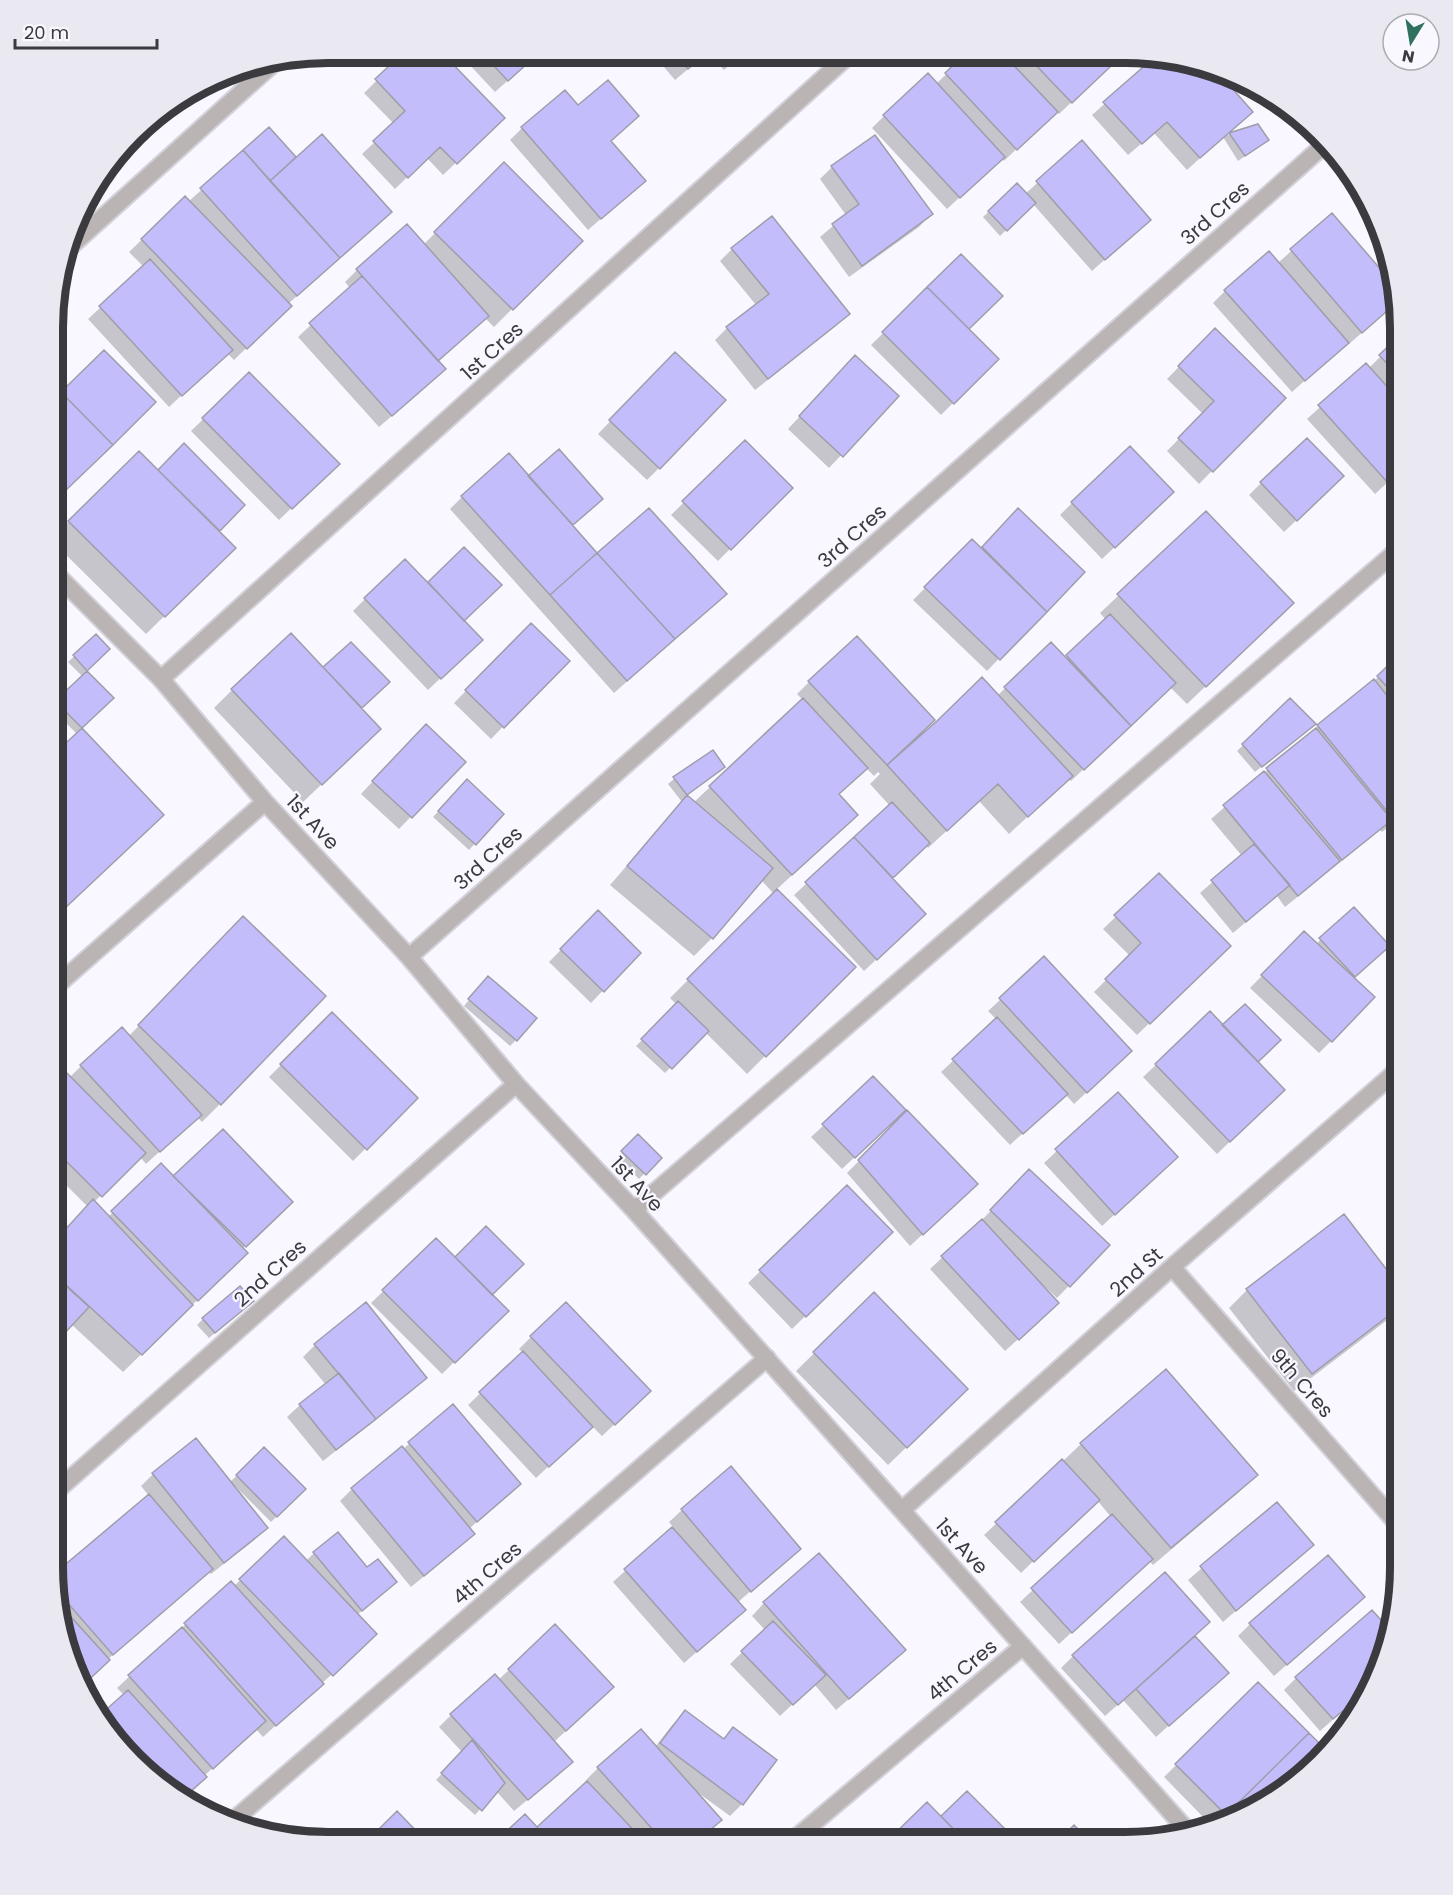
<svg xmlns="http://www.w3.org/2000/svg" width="1453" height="1895" font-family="Poppins,sans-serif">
<rect width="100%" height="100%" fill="#f9f7ff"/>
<path fill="#0003" d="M405,53H440L503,118L443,175L427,158L395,189L362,154L394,124L364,93Z
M474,53H538L495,92L466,61Z
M652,53L706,54L675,80Z
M709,54H743L724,70Z
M967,54L1108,55L1103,60L1097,78L1059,114L1056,111L1004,161L1002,158L947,209L872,128L884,116L936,84Z
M1159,55L1212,69L1225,136L1257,126L1261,145L1238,161L1223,137L1187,170L1154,133L1128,155L1092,115Z
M578,107L644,181L588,230L510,140L522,128Z
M269,129L296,159L378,224L288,304L290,306L234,360L227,353L169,407L88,319L144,267L129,252L185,198L188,202Z
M1082,143L1149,220L1092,271L1033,204L1000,236L983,217L1017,185L1025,194Z
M504,165L580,241L494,327L485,318L437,361L432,381L379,427L298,337L350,288L345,282L357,270L423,245Z
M832,167L931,214L919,227L849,277L820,237L846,215L820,179Z
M1331,215L1390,308L1349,344L1348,342L1292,392L1213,303L1225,291L1278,263Z
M732,249L848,313L836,326L755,390L715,340L727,328L756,305L720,261Z
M961,256L967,329L997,359L941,415L871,345Z
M1215,330L1284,398L1199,484L1167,451L1203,414L1167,379Z
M1400,337V471L1375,494L1307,419L1366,365L1369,368Z
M104,352L154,402L55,500V388L61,394Z
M663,366L659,468L647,480L598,434Z
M843,370L897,396L829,468L788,429Z
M249,374L337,464L279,520L191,431Z
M745,442L791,488L718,561L671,515Z
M184,445L243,505L217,531L234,548L146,634L54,543V536L139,453L158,472Z
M528,478L589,511L572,526L597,555L712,606L614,693L450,509L462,497Z
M1261,483L1330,488L1284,532L1249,495Z
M1072,503L1160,504L1102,559L1060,515Z
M1018,510L1083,572L987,671L913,600L972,541L980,550Z
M1206,513L1274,621L1187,704L1170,687L1071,781L1068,779L1009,834L979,801L928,848L926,845L891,878L912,926L864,971L794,895L890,806L870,784L880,774L878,772L874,776L866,768L837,795L838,833L776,890L854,967L747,1074L705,1032L665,1073L636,1046L677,1005L670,998L774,894L761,880L712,938L694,956L610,885L682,802L668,784L674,779L712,752L723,767L685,796L693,803L803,700L797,694L809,682L901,755L997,696L1051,644L1065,659L1106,620L1100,613Z
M464,549L462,621L468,652L428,690L353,611L365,599L428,584Z
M531,625L567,661L491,739L454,703Z
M96,636L108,649L85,671L112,698L80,728L162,814L54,918V756L77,734L54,711V704L83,677L68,662Z
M351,644L388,682L360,708L361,747L303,802L214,708L232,690L323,670Z
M1400,656V818L1382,832L1380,830L1285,907L1277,896L1233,933L1200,893L1242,856L1211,819L1318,726L1373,682Z
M1290,700L1314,724L1255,772L1237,751Z
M413,738L464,762L399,829L361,794Z
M467,781L502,814L469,850L433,817Z
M1159,875L1229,946L1137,1035L1094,992L1130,956L1103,929Z
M1400,883V898L1392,891Z
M1354,909L1387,946L1353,978L1331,1041L1319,1053L1250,988L1304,933L1316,944Z
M598,912L639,953L591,1003L549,962Z
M225,936L220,1104L202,1122L197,1117L146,1164L140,1157L94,1202L108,1217L161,1165L173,1178L291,1202L242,1249L246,1253L123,1372L71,1324L57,1338L53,1334V1243L88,1207L53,1172V1077L69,1078L81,1066L129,1036Z
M482,984L516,1040L510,1046L464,1006Z
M1001,999L1118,1063L1074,1104L1065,1094L1010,1145L941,1072L997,1020L988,1011Z
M332,1014L416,1098L353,1161L269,1077Z
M1210,1014L1256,1062L1271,1102L1217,1154L1143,1077Z
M1118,1094L1164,1169L1102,1226L1044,1163Z
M907,1112L964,1196L910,1246L847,1173Z
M892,1122L842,1169L811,1137L824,1125Z
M638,1136L660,1158L639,1179L617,1157Z
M1029,1171L1108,1246L1057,1298L1043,1285L1042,1286L1045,1315L1005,1351L930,1269L979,1223Z
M847,1188L891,1232L792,1329L748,1283Z
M1344,1216L1400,1289V1308L1390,1318L1294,1391L1229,1308L1247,1290Z
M436,1240L506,1311L442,1374L371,1303Z
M874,1294L948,1407L888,1465L796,1371Z
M246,1307L209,1338L197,1325L203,1319Z
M531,1337L637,1403L602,1436L592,1426L536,1478L468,1405L523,1353L519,1349Z
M315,1345L425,1377L413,1390L323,1461L287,1417L300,1405L326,1385L303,1357Z
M1400,1405V1419L1394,1412Z
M453,1406L519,1484L469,1529L473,1534L461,1546L411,1587L340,1501L352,1489L403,1449Z
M1081,1444L1256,1475L1238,1493L1153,1565L1149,1561L1059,1644L1020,1602L1111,1517L1097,1500L1021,1573L984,1535Z
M264,1449L304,1489L271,1522L232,1483L231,1484L266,1528L253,1541L211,1574L208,1571L193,1586L107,1660L81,1686L55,1576L149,1496L141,1486L153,1474L229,1483Z
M731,1469L799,1549L737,1603L731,1622L684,1663L613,1582L673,1527L669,1522L682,1510Z
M1400,1469V1494L1388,1481Z
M1277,1504L1312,1545L1223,1622L1188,1580Z
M284,1539L306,1561L314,1553L367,1569L395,1582L357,1615L363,1646L263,1737L256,1729L204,1776L117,1688L186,1624L234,1586Z
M1363,1597L1274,1676L1238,1636L1250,1624Z
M764,1603L892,1662L836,1710L814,1684L780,1716L730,1664L765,1630L752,1616Z
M1194,1636L1227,1673L1156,1737L1123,1700L1105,1716L1061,1668L1073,1656Z
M509,1670L600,1699L554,1742L559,1774L514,1811L496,1791L475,1815L436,1780L462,1752L439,1727L451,1715L498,1680Z
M1296,1678L1370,1687L1320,1731L1284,1690Z
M1258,1684L1247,1814L1209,1823L1164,1777Z
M1361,1706L1354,1720L1336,1740L1331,1734Z
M686,1712L723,1739L733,1729L775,1760L742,1804L730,1816L697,1792L708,1832L697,1841H498L537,1829L587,1782L586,1780L598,1768L655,1747L673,1724Z"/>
<path fill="#c3befb" stroke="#9e9da9" stroke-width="1.5" d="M403,53H442L505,118L457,164L440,147L408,178L373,141L405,111L375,79Z
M482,53H539L508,81Z
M674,54H706L688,69Z
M965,54H1003L1058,112L1017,150L945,73Z
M1026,55H1100L1111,66L1072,103Z
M1157,55L1215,69L1253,112L1200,158L1167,122L1142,144L1103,102Z
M928,73L1005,157L960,198L883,115Z
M608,80L639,116L611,141L646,181L601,219L521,127L565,90L578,105Z
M1258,124L1269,140L1245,156L1229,133Z
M269,127L296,157L270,181L243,150Z
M322,134L392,212L340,258L270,181Z
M875,135L933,214L862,266L832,224L859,204L831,166Z
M1082,140L1151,220L1105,260L1036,181Z
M243,150L340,258L297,296L200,188Z
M504,162L583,241L513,310L434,232Z
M1017,183L1036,203L1007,231L988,211Z
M185,196L292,306L247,349L141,239Z
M1332,213L1389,279L1395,304L1362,333L1290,249Z
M772,216L850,314L768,379L726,327L769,294L731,248Z
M407,224L489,316L438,361L356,269Z
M1269,251L1349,343L1305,381L1224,290Z
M961,254L1003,296L969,329L927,287Z
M150,259L233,350L182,396L99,306Z
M362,276L446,369L392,416L309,323Z
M927,287L999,359L954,404L882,332Z
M1215,328L1286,398L1213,472L1178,438L1214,401L1178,366Z
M1400,335V377L1379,355Z
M104,350L156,402L113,445L61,392Z
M675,352L726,400L660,469L609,420Z
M855,355L899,396L843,457L799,416Z
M1366,363L1400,401V472L1388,483L1318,405Z
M249,372L340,464L292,509L202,418Z
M55,386L113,445L64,492L55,481Z
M1307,438L1344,476L1297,521L1260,482Z
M745,440L793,488L731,550L682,501Z
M184,443L245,505L220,531L158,470Z
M1130,446L1174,492L1115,548L1071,502Z
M559,449L603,499L573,525L528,476Z
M139,451L236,548L165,617L68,521Z
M509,453L597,553L550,595L461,496Z
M649,508L727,594L675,639L597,553Z
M1018,508L1085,572L1047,612L982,547Z
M1206,511L1294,603L1206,687L1117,594Z
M972,539L1047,612L1000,660L924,587Z
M464,547L502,585L464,621L428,582Z
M597,553L675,639L627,681L550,595Z
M405,559L483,640L441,679L364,598Z
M1110,614L1176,683L1131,726L1066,655Z
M531,623L570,661L504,728L465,690Z
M291,633L381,729L322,785L231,689Z
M96,634L110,649L87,671L73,655Z
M857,636L935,720L887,765L808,681Z
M351,642L390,682L362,708L323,667Z
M1051,642L1131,726L1084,770L1004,687Z
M1400,654V701L1377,676Z
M87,671L114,698L82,728L55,701Z
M982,677L1073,776L1028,817L998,784L947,831L887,765L937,721Z
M1374,679L1400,712V817L1395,821L1317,725Z
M803,698L868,768L839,794L858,815L792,875L709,786Z
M1290,698L1316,724L1262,767L1242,744Z
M426,724L466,762L412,818L372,781Z
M82,728L164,815L63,910L54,900V754Z
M1316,728L1392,820L1342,860L1266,768Z
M713,750L725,767L687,795L673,777Z
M1264,771L1340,861L1298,896L1223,805Z
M467,779L504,814L476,845L438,811Z
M687,795L773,868L713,939L627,866Z
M892,802L930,843L893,878L854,837Z
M854,837L926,914L877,960L805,882Z
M1254,844L1290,885L1246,922L1211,880Z
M1159,873L1231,946L1150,1024L1105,979L1141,943L1114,915Z
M777,889L856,967L766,1057L687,979Z
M1354,907L1390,946L1355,977L1319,938Z
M598,910L641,953L604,992L560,949Z
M243,916L326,996L221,1105L138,1025Z
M1304,931L1375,997L1332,1042L1261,975Z
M1044,956L1132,1051L1087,1093L999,998Z
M488,976L537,1018L517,1041L468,999Z
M678,1001L709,1031L672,1069L641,1039Z
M1245,1004L1281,1040L1258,1062L1222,1025Z
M1210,1011L1285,1090L1230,1142L1155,1064Z
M332,1012L418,1098L367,1150L280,1064Z
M997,1017L1068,1094L1023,1134L952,1059Z
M122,1027L202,1115L160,1152L80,1065Z
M61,1067L146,1153L102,1197L53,1148V1075Z
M873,1076L906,1110L855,1158L822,1124Z
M1118,1092L1178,1157L1115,1215L1055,1149Z
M907,1110L978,1184L923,1235L858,1160Z
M223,1129L293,1202L246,1247L173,1176Z
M638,1134L662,1158L646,1175L621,1151Z
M161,1163L248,1253L198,1301L111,1211Z
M1029,1169L1110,1245L1070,1287L990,1210Z
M847,1185L893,1232L806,1317L759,1270Z
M93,1199L193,1305L142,1355L53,1273V1243Z
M1344,1214L1400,1287V1307L1312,1374L1246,1289Z
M982,1219L1059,1303L1019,1340L941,1256Z
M486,1226L524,1264L492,1295L455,1257Z
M436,1238L509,1311L455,1363L382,1290Z
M53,1274L89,1307L64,1334L53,1323Z
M240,1286L254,1301L215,1333L202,1318Z
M874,1292L968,1389L907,1448L813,1352Z
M366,1302L427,1378L376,1419L314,1344Z
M566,1302L651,1391L615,1425L530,1336Z
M523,1351L593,1427L549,1467L479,1392Z
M1166,1369L1258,1475L1171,1548L1080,1443Z
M339,1373L376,1419L336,1450L299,1404Z
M53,1386L66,1402L53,1414Z
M453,1404L521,1484L477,1522L408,1442Z
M196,1438L268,1528L224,1563L152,1473Z
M402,1446L475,1534L424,1576L351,1488Z
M264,1447L306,1489L277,1517L236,1475Z
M1062,1459L1100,1500L1034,1562L995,1522Z
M731,1466L801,1549L751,1592L681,1509Z
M149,1494L213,1569L113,1655L58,1592L54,1574Z
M1277,1502L1314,1545L1236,1611L1200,1566Z
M1112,1514L1153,1559L1072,1633L1031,1588Z
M672,1527L746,1610L697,1652L624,1569Z
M338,1532L367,1567L378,1559L397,1582L362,1611L313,1552Z
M284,1536L377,1634L333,1676L239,1579Z
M819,1553L906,1650L849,1699L763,1602Z
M1328,1555L1365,1597L1287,1665L1249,1623Z
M1165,1572L1210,1622L1118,1705L1072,1655Z
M231,1581L324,1684L276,1726L184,1623Z
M62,1607L110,1660L81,1687Z
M1372,1610L1391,1631L1386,1656L1370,1688L1333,1719L1295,1677Z
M773,1621L826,1675L793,1705L741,1651Z
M555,1624L614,1687L566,1731L508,1669Z
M182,1627L266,1721L213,1769L128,1675Z
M1195,1636L1229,1673L1169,1726L1136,1689Z
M495,1674L573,1762L528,1800L450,1714Z
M1258,1682L1309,1733L1226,1815L1175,1764Z
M128,1690L207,1777L182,1799L175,1796L121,1749L99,1716Z
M1363,1703L1354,1720L1348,1727L1342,1720Z
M685,1710L724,1739L733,1727L777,1760L743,1805L660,1743Z
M641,1729L722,1820L697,1841H663L597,1767Z
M1309,1733L1327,1751L1307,1774L1247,1814L1229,1818L1226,1815Z
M472,1740L505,1783L482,1811L441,1773Z
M587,1781L644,1841H550L537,1827Z
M967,1791L1009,1833L1000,1842H966L941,1816Z
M927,1802L966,1842H886Z
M397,1811L426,1841L368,1840Z
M525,1814L550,1841H496Z
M1074,1825L1091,1842H1057Z"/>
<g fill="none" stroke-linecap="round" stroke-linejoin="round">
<defs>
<path id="minor" d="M71,246L276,61
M54,572L161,679L265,802L409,957L516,1084L634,1210L1185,1828
M161,679L850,54
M409,957L1323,146
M54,988L265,802
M634,1210L1400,548
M1172,1267L1400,1527
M53,1494L516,1084
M902,1510L1172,1267L1400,1068
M235,1819L767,1358
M791,1842L1023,1646"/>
</defs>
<use href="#minor" stroke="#d3d1d9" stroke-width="20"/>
<use href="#minor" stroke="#bbb4b4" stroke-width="16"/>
</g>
<g text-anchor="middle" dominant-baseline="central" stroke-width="4.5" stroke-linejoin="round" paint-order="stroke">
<g font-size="20" fill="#3b3a3f" stroke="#f9f7ff">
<text transform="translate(1215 213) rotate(-42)">3rd Cres</text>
<text transform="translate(492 351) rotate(-42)">1st Cres</text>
<text transform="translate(852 536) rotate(-42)">3rd Cres</text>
<text transform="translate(313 822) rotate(47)">1st Ave</text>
<text transform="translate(488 858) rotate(-42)">3rd Cres</text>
<text transform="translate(637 1184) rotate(47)">1st Ave</text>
<text transform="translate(1136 1272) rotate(-42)">2nd St</text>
<text transform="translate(270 1273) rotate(-42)">2nd Cres</text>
<text transform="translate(1302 1383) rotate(49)">9th Cres</text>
<text transform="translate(962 1546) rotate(48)">1st Ave</text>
<text transform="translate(487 1573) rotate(-41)">4th Cres</text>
<text transform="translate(962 1670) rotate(-40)">4th Cres</text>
</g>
</g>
<path d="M0 0H1453V1895H0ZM328 63H1125A265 265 0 0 1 1390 328V1567A265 265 0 0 1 1125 1832H328A265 265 0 0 1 63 1567V328A265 265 0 0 1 328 63Z" fill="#eae8f0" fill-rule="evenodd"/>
<path fill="none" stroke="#3b3a3f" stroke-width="8" d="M328 63H1125A265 265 0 0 1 1390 328V1567A265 265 0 0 1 1125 1832H328A265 265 0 0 1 63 1567V328A265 265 0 0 1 328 63Z"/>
<g transform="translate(1411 42) rotate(191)"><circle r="28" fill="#f9f7ff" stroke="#adabb2" stroke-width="1.5"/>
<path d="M0-4.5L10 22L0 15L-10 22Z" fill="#30705e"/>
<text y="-9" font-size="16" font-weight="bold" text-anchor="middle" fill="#3b3a3f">N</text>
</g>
<path d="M15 39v9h142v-9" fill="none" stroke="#3b3a3f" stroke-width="3"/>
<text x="24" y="39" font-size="18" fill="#3b3a3f" stroke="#f9f7ff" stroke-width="4.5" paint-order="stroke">20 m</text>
</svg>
